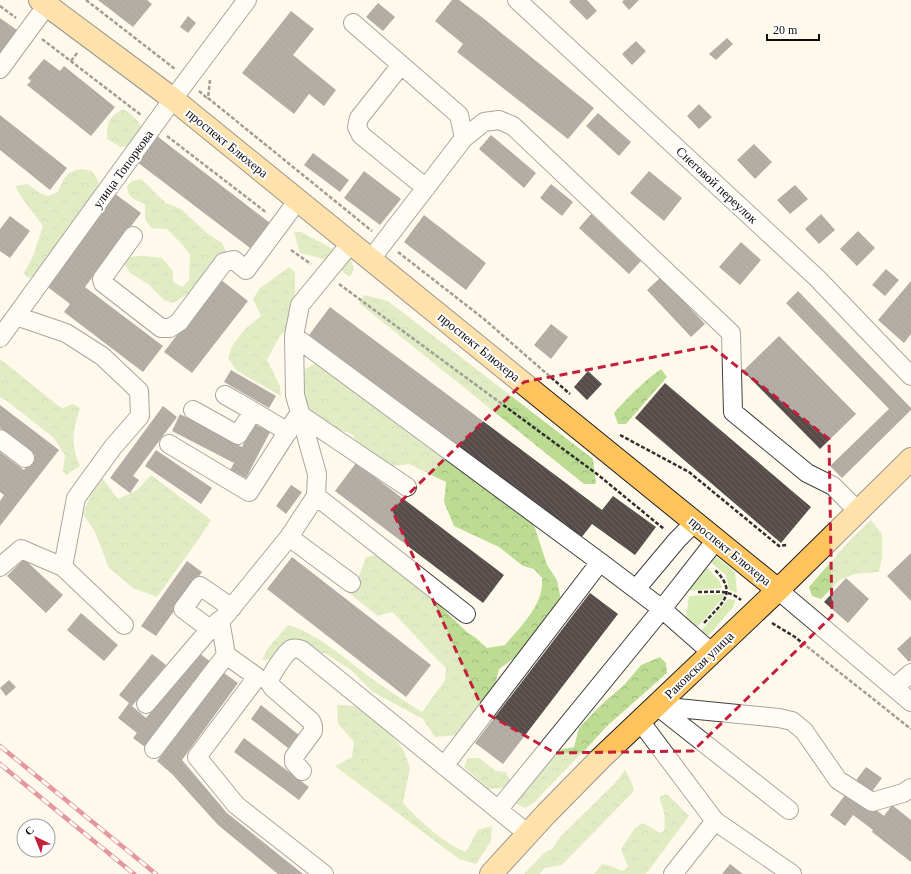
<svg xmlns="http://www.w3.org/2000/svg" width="911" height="874" font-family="'Times New Roman',serif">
<defs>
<pattern id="forest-crowns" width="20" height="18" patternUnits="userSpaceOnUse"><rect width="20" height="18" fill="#bddc93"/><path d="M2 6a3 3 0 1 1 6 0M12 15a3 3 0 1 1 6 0" fill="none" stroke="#a1bc7e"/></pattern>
<pattern id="building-back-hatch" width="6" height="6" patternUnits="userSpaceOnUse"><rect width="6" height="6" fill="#564c49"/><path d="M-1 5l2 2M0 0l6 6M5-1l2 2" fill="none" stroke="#69615f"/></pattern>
</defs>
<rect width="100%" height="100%" fill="#fff9ec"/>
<path fill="#d8ebb5" d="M713,554L735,572L737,593L729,590L726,575L708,560Z
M704,564L720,582L722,588L683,591Z
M724,594V597L697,627L686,619L689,596Z
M728,599L735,600L734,606L708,636L701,631Z"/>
<path fill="url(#forest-crowns)" d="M123,109C134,115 138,120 143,131L133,146L120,147L107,139C107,123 108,117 123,109Z
M81,169L92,171L99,182L93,195L33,276L28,278L24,273L33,256L43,226L22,198L15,186L27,184L40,193L48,196L58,192C64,178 65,172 81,169Z
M141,179L166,203L181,209L208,234L222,243L226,251L221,259L206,271L191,292L173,303L164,300L148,284L130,273L123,261C133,253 150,257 162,258L173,271V282L182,287L189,280L190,255L181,243L167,229L151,228L145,218V204C134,199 128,199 127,186L132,181Z
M294,232H301L350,258L354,269L350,277L327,260L300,253Z
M289,267L295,272V297L289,327L280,336L267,360L280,386L281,396L237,371L228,358L232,346L245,329L261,316L253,299L259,289Z
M364,295L388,301L593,459L596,484H584L359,303Z
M0,359L60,407L63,408L73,404L80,408C73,431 70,443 80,466L66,475L63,471L65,456L54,438L7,401L0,397Z
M320,361L384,410L424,445L464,469L533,522L547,565L557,580L561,600L528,648L499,669L492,697L460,735L435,737L423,719L373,692L351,670L325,653L288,652L274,659L262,660L268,648L288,625C319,634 345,659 371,678C387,690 405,701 422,712L445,680L446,668C427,650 411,630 392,612L378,616L346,591L357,581L366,557L377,555L436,599L444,610L467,632L476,638L487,648L505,645C521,626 544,605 542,578L534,569L523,566L499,547L454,526L444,502L446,482L409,464L388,467L361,448L352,434L314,421L303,401L305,369Z
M661,369L667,377L626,424H618L614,413C628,397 643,382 661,369Z
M151,475L211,520L198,540L157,597L133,588L109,568L95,532L83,514L94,486L102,478L118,499L137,490Z
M871,520L882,534V558L879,572L855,574L840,580L821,599L812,596L809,587L850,540Z
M660,657L666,663L667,673L607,726L587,748L543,793L535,802L525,808L513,802L523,784L559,750L574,747L579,728L601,705L625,684L641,665Z
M337,705L354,706L378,719L403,749L410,768L403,803C420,821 443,843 466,852L478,830L492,826L491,841L476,864L459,859L335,766L352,757L354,742L338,724Z
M468,758H479L496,771L506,772L510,780L503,788L488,789L464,767Z
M625,770L631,781L634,791L562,865L544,868L540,874H524L544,853L552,849L561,836L614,784Z
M667,794L689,816L646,874H594L602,864L611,866L622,871L628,867L621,849L635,828L643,823L660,833L664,831C666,819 664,809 659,797Z"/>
<path fill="url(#building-back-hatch)" d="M98,0H147L152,4L133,27Z
M452,0H459L483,18L594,108L568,139L457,52L463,44L435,21Z
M571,0H587L597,11L587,20L569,2Z
M624,0H639L629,10L622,2Z
M378,3L395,17L383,31L366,17Z
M291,11L314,29L293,55L336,90L324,106L309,94L294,114L242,73Z
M188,16L196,23L188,33L180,27Z
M0,18L21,33L0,61Z
M727,38L733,44L716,60L709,54Z
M636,41L646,51L632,65L622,54Z
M44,59L60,71L64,66L115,107L91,136L27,85L31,81L28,78Z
M699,104L712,117L699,129L687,116Z
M598,113L631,142L619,156L586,126Z
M0,115L67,168L50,190L0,150Z
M491,135L536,173L524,188L479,149Z
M157,136L270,223L250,248L137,162Z
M754,144L772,162L755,179L737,160Z
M313,153L349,180L340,192L304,165Z
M364,171L401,199L380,225L344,198Z
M649,171L682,198L664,221L630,193Z
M551,184L573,202L562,216L540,198Z
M795,185L808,199L790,214L777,200Z
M114,193L141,213L85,287L163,346L143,372L64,312L70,304L44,284Z
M591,214L641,261L629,274L579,228Z
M821,214L835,230L819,244L805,229Z
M424,215L486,263L466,290L404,242Z
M10,216L30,231L10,258L0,251V229Z
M858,231L875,248L857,266L840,249Z
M741,242L761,260L740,285L719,267Z
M886,269L899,280L885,296L872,285Z
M661,277L705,324L691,337L647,290Z
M220,279L248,301L192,373L164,352Z
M911,281V334L904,343L878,320Z
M798,291L911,408V410L842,478L830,466L889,409L786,303Z
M330,307L602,510L613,496L656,527L635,555L592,524L581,538L309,335Z
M551,324L568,337L551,359L534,345Z
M779,336L856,414L820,449L743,371Z
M231,370L276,396L269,408L224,382Z
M588,371L602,384L587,400L574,387Z
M665,383L811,507L781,543L635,418Z
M0,405L59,450L0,526V501L4,495L0,492V452L24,470L35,455L0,428Z
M163,406L177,417L133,476L139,480L130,493L110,478Z
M180,414L242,447L254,424L270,432L246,478L230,470L234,463L172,431Z
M156,450L212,488L201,504L145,466Z
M356,463L504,575L483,603L335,491Z
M291,485L302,492L286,514L276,506Z
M911,553V601L887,576Z
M292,557L431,665L406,697L267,589Z
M24,559L63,595L46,613L7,576Z
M187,561L202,572L156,636L141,626Z
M846,578L869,599L848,623L824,602Z
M590,593L618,614L503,764L475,743Z
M81,613L118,645L104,661L67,630Z
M911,636V660L909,662L897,649Z
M199,653L212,663L145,747L133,738L137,733L118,718L129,703L119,695L152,654L166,665L132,706L146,718Z
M224,673L238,683L182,760L227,813L303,874H278L218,825L172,774L157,761Z
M9,680L16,687L6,696L0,688Z
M261,705L299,735L288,748L251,719Z
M244,738L309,787L299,800L234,752Z
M866,767L882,778L865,801L884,816L892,805L911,820V862L872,832L873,830L853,815L845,826L830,815Z
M730,864L743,874H722Z"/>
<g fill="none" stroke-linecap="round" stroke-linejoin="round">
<defs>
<path id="minor" d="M517,0L817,278L911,376
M353,23L459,115L464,138
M401,65L359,118L357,127L361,135L426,188
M0,69L47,5
M133,236L102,279L103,283L161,328H170L179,322L224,262L234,260L246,270L298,200
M371,259L464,138L484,122L499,120L513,126L731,333L733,412L807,473L833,486L858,511
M16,316L66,333L102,356L139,391L140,416L113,447L76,498L63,567L124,625
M294,336L600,562
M0,338L173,99L247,0
M225,395L253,411
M193,410L238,435L253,411L288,432
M0,439L25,458
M169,444L249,492L299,414L407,487
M316,496L466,614
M0,567L21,549L63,567
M351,583L289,537L316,496L317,474L295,395L294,336L300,305L351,243
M636,589L677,540L694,523
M778,590L911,702
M224,617L289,537
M226,655L257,677L197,757L236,805L324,874
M894,688L911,673
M146,704L210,629L183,609L200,586L232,608
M657,706L779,718L792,721L804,731L838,780L872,802L903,793L911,788
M657,706L789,810
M640,721L715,821L792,874
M154,749L226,655L220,620L210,629
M444,766L600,562L662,609L712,653
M302,771L294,762V757L313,731V726L311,721L273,688L269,682C270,675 285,654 290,650C294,647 298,649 302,650L528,834
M498,810L662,609L716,540
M673,874L715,821"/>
<path id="major" d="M40,0L173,99L778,590
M491,874L546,814L600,759L778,590L911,459"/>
</defs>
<use href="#minor" stroke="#404040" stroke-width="20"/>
<use href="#major" stroke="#1e1e1e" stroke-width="24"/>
<path stroke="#2f2f2f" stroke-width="2.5" stroke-dasharray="4 2" stroke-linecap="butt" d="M86,0L175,69
M0,6L16,18
M42,39L141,115
M71,61L78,52
M210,80L208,98L372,231
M199,91L207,98
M167,136L267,213
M291,250L311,264
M398,252L484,319L570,394
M339,284L597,474L664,529
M620,435L689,472L779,546L787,545
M698,592C713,592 728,589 741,600
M704,623C722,603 739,593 714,569
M772,623L795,637L911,729"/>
<use href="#minor" stroke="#fff" stroke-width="18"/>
<use href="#major" stroke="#fec35d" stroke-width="22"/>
<defs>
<path id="rail" d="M0,746L156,874
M0,764L134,874"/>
</defs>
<use href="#rail" stroke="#c31f3b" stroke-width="4.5"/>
<use href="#rail" stroke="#fff" stroke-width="3" stroke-dasharray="9" stroke-linecap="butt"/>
</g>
<path d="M0 0H911V874H0ZM711,346L829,439L832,616L693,751L555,753L484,712L392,510L524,382Z" fill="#fff9ec" fill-opacity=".55" fill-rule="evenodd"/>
<path fill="none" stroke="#c31f3b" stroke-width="3" stroke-dasharray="8 5" stroke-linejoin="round" d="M711,346L829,439L832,616L693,751L555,753L484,712L392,510L524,382Z"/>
<g text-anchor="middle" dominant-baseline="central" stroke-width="4" stroke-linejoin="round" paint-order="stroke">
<g font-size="13" fill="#0d0d0d" stroke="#fff">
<text transform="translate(227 143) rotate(39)">проспект Блюхера</text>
<text transform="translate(123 169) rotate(-54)">улица Топоркова</text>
<text transform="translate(717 185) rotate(43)">Снеговой переулок</text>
<text transform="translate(479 347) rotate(39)">проспект Блюхера</text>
<text transform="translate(730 551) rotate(39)">проспект Блюхера</text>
<text transform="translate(699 665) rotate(-44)">Раковская улица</text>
</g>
</g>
<g transform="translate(36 838) rotate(317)"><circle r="19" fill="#ffffff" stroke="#9e9e9e"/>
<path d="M0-3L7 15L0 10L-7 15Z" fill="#c31f3b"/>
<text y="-6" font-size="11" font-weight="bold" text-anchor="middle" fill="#0d0d0d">С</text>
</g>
<path d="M767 34v6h52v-6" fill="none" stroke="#0d0d0d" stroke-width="2"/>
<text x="773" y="34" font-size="12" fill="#0d0d0d" stroke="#ffffff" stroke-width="3" paint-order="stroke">20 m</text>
</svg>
